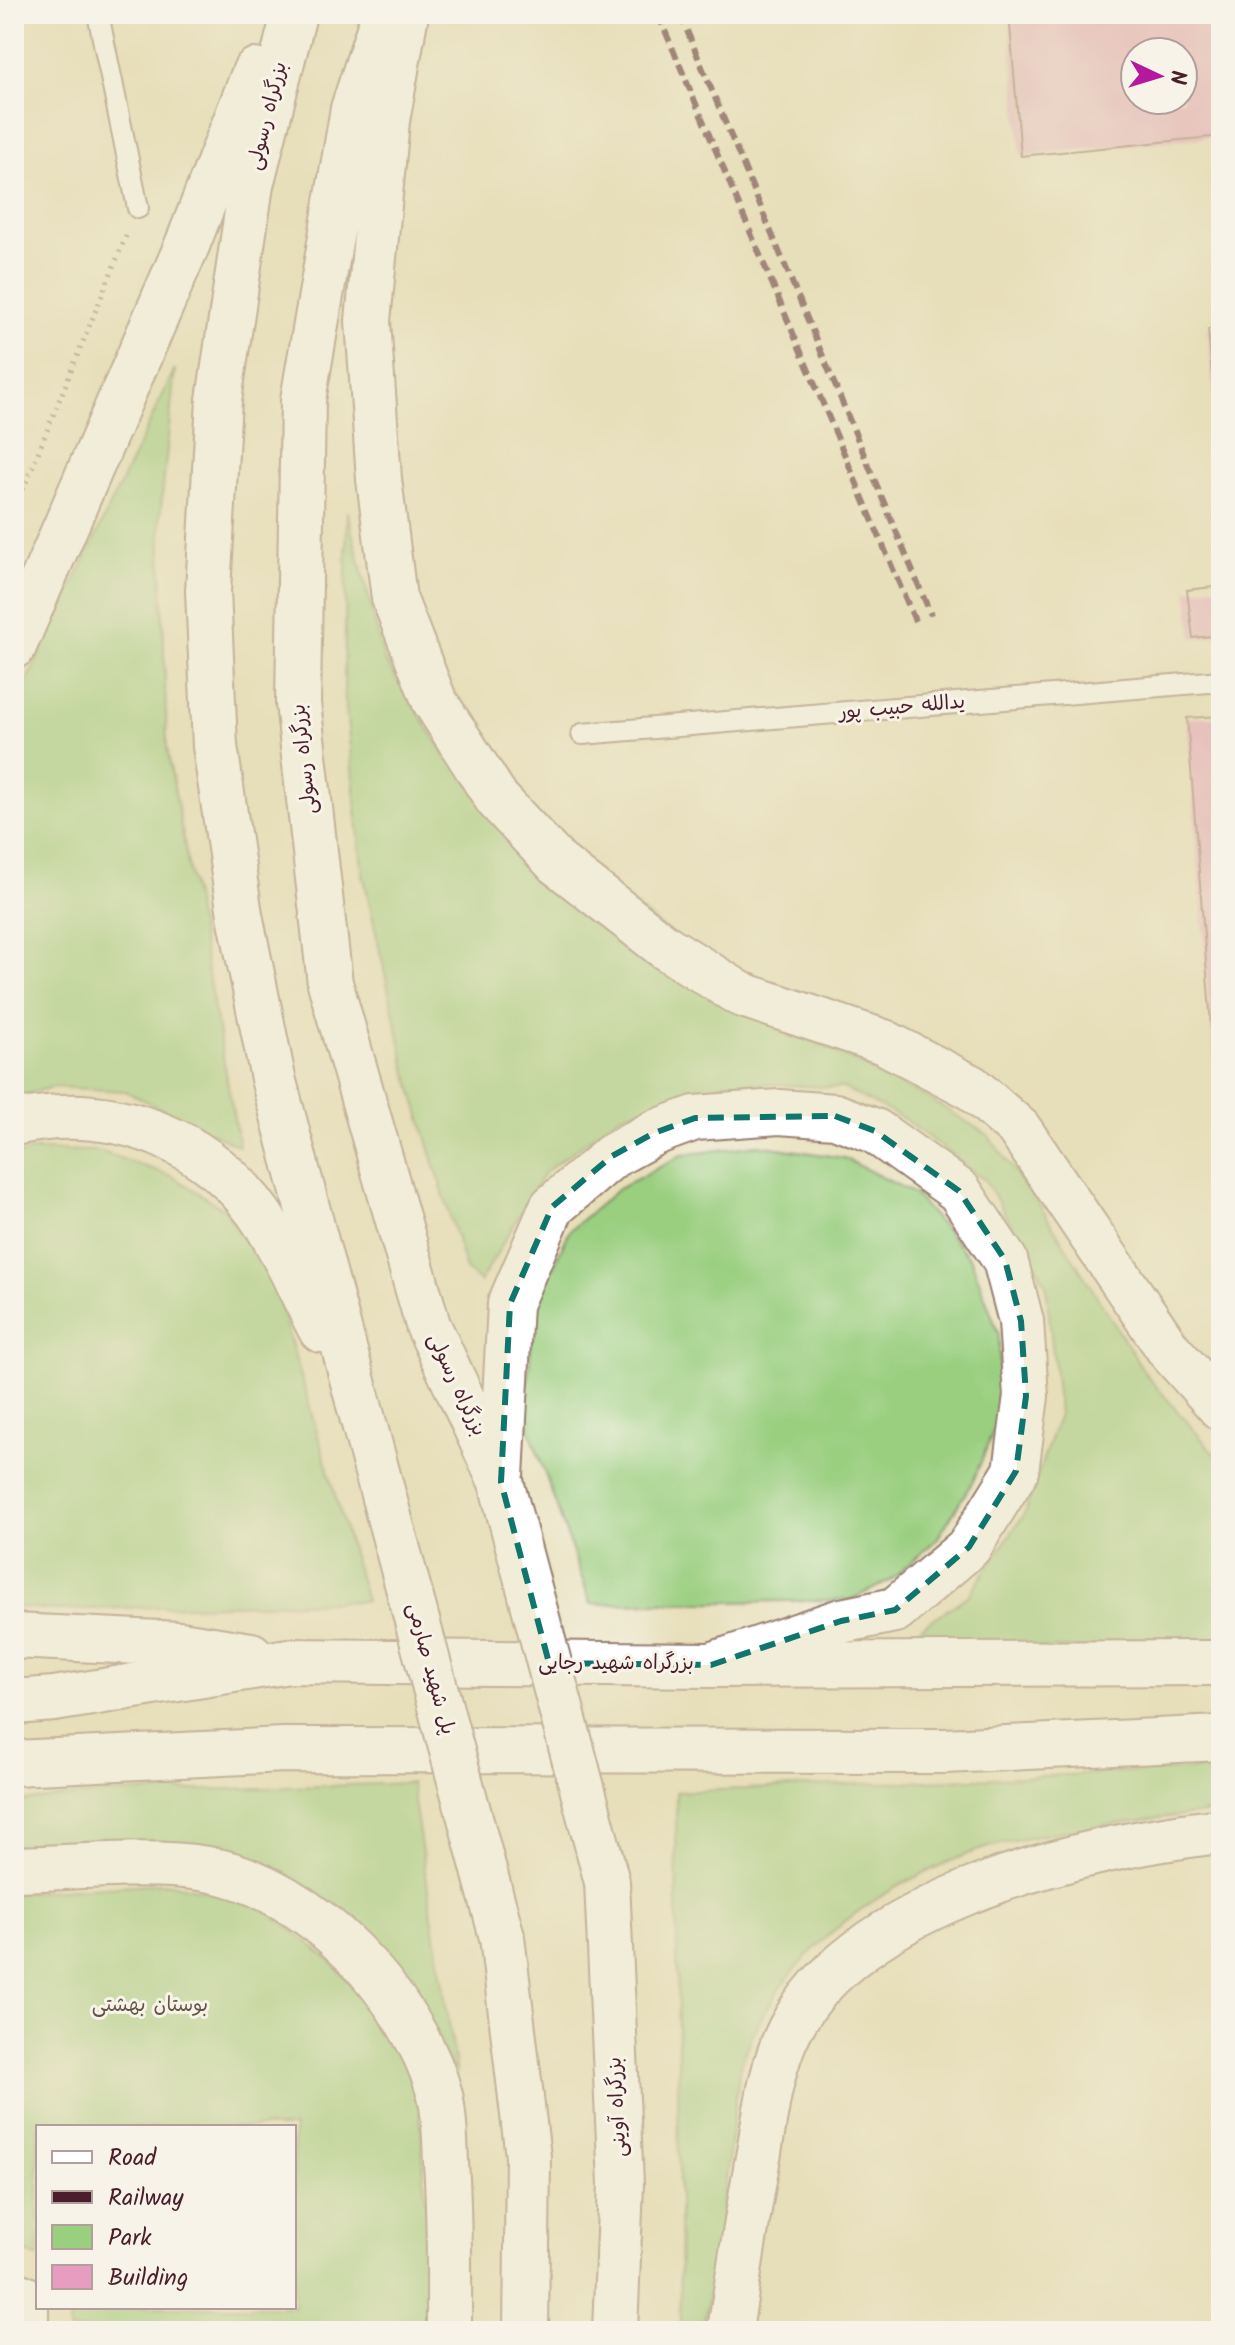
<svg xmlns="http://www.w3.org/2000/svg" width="1235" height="2345" font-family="Kalam,'Playpen Sans Arabic',sans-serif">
<rect width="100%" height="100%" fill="#f7f3e8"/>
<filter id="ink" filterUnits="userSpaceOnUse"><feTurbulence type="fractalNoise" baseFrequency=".0125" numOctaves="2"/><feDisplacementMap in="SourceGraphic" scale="16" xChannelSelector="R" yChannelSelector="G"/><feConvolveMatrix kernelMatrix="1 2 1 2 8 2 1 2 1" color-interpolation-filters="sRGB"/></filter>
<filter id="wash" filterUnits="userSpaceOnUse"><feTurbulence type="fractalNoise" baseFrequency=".006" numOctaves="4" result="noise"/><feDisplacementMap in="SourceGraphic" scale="32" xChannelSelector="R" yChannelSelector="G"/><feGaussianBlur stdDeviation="1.8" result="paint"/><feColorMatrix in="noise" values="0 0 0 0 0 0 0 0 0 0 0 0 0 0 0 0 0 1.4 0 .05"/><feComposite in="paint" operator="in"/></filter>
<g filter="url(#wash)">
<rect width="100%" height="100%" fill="#e7dfb9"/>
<path fill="#9acf80" stroke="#727756" stroke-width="2" d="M175,369L160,517L167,748L239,1146L125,1091L53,1087L14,1097V708Z
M347,511L384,659L446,756L790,1029L926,1097L988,1135L1040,1206L1147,1376L1221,1461V1647L887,1650L969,1595L1024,1514L1059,1414L1046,1284L985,1180L904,1119L843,1088L729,1082L620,1116L544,1173L480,1282L466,1270L406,1069L362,869L344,688Z
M758,1145L844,1158L913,1193L971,1259L999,1335L1000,1414L974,1479L937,1539L890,1581L850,1600L591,1604L524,1414L536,1303L570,1230L618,1189L682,1155Z
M34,1150L99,1151L172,1176L225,1210L274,1284L366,1601L55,1610L14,1607V1156Z
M1221,1768V1811C1143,1821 1063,1827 986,1848C973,1851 959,1858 946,1863C851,1903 770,1970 739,2072L719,2238L704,2322L702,2331H680L676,1792Z
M411,1783L457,2074L416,2012L284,1887L14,1854V1802L109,1793Z
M166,1883L246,1899L285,1924L330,1960L370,2005L388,2030L408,2069L420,2110L433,2331H69L70,2307H294V2127H38V2258L14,2247V1893Z"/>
<g id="blocks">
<path fill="#e69dbf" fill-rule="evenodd" d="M1009,14H1221V136L1021,156ZM1135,52H1183V100H1135Z
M1221,328V459H1219L1208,329Z
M1221,586V635L1193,638L1187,590Z
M1221,716V1076L1215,1077L1187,718Z"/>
</g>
</g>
<g filter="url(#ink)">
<use href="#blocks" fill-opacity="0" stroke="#987f72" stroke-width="2"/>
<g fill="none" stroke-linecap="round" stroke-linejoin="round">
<defs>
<path id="lane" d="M98,14L138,208
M582,734L1221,681"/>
<path id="street" d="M14,2290L29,2297V2331"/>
<path id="highway" d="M294,14L251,185L219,400L208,591L215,746L240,915L273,1078L358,1401
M406,14L387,121L368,321L379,479L394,598L434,700L497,799L557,863L665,947L740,994L884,1042L971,1087L1019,1129L1169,1350L1221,1408
M383,17L353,109L303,400L298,703L330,983L428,1325L501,1482
M14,646L188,243L255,71
M14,1123C114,1101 213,1139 268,1227C288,1260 303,1296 321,1330
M501,1476L510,1304L552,1207L612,1156L654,1133L695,1118L779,1112L835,1116L875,1131L959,1191L1005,1260L1021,1321L1026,1396L1016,1471L969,1547L895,1610L841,1621L711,1665
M14,1636L180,1644L251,1655
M14,1702L54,1699L289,1661L711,1665L1221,1663
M14,1763L284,1750L944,1751L1221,1738
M14,1869C75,1868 148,1859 207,1869C311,1886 413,1997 440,2095C445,2116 445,2140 446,2162C450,2218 449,2275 449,2331
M607,1882L621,2184L615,2331
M502,1937L528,2157L526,2331
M730,2331C739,2271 748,2211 759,2152C766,2111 771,2066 790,2029C858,1899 1087,1846 1221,1831"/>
</defs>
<use href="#lane" stroke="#987f72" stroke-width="24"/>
<use href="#street" stroke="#987f72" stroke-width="42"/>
<use href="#highway" stroke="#987f72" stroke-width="48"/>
<path stroke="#987f72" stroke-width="5" stroke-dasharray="2 6" stroke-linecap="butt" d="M14,512L128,231"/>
<use href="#lane" stroke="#fff" stroke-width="20"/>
<use href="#street" stroke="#fff" stroke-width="38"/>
<use href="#highway" stroke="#fff" stroke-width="44"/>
<path stroke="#4a1f2b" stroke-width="6" stroke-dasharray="12 6" stroke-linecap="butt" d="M658,14L915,621
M680,14L931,615"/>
<defs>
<path id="highway-bridge" d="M358,1401L502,1937
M501,1482L607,1882"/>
</defs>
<use href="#highway-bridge" stroke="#987f72" stroke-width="48" stroke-linecap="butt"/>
<use href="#highway-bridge" stroke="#fff" stroke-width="44"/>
</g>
</g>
<path d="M0 0H1235V2345H0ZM835,1116L875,1131L959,1191L1005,1260L1021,1321L1026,1396L1016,1471L969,1547L895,1610L841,1621L711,1665L549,1663L501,1482L510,1304L552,1207L612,1156L654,1133L695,1118Z" fill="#e7dfb9" fill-opacity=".55" fill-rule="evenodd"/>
<path fill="none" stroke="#0f766e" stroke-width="6" stroke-dasharray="16 10" stroke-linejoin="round" d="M835,1116L875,1131L959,1191L1005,1260L1021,1321L1026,1396L1016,1471L969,1547L895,1610L841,1621L711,1665L549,1663L501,1482L510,1304L552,1207L612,1156L654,1133L695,1118Z"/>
<g text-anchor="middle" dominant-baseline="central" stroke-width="6" stroke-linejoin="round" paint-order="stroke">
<g font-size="20" fill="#4a1f2b" stroke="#f7f3e8">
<text transform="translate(268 116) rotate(-76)">بزرگراه رسولی</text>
<text transform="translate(902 708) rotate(-5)">یدالله حبیب پور</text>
<text transform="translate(305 759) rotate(-96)">بزرگراه رسولی</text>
<text transform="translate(456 1385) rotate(65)">بزرگراه رسولی</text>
<text x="616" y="1664">بزرگراه شهید رجایی</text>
<text transform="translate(430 1669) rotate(75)">پل شهید صارمی</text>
<text transform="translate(618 2107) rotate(-93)">بزرگراه آوینی</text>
</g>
<g font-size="20" fill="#625444" stroke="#f7f3e8">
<text x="150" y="2006">بوستان بهشتی</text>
</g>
</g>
<rect width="1235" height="2345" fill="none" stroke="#f7f3e8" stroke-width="48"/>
<rect x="36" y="2125" width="260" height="184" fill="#f7f3e8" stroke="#b29e9c" stroke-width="2"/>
<rect x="52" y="2151" width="40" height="12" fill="#ffffff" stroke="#b29e9c" stroke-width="2"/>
<text x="108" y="2165" font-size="24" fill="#4a1f2b">Road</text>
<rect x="52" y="2191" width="40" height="12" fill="#4a1f2b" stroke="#b29e9c" stroke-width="2"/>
<text x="108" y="2205" font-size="24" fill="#4a1f2b">Railway</text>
<rect x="52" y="2225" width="40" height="24" fill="#9acf80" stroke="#b29e9c" stroke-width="2"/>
<text x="108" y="2245" font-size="24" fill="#4a1f2b">Park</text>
<rect x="52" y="2265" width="40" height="24" fill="#e69dbf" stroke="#b29e9c" stroke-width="2"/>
<text x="108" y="2285" font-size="24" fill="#4a1f2b">Building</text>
<g transform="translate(1159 76) rotate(94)"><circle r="38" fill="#f7f3e8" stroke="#b29e9c" stroke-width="2"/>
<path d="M0-6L14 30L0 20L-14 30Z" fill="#b5179e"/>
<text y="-12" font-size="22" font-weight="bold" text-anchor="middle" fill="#4a1f2b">N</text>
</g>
</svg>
